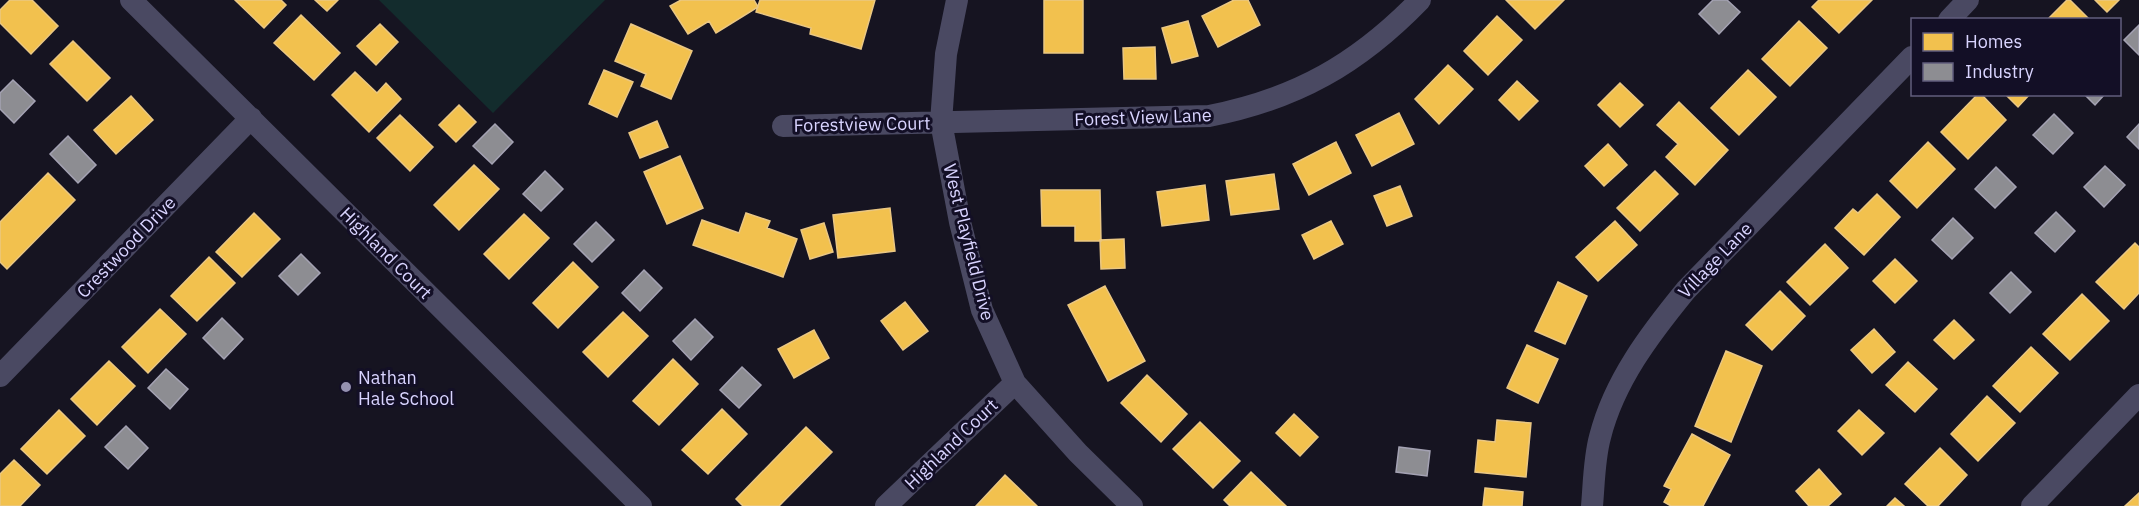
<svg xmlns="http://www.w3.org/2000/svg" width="2139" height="506" font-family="'IBM Plex Sans',sans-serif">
<rect width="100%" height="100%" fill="#161421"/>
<path fill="#132c2d" d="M379,0H605L493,113Z"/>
<path fill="#f2c14e" stroke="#eac783" stroke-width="1.5" d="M10,0H32L58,26L31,54L0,23V10Z
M235,0H281L286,5L264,28Z
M315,0H338L327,11Z
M681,0H754L758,7L716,33L709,21L688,34L670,6Z
M760,0H875L861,49L810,34L811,28L756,12Z
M1044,0H1083V53H1044Z
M1234,0H1248L1260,25L1218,47L1202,16Z
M1506,0H1564L1535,29Z
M1819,0H1872L1839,33L1812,7Z
M2067,0H2070L2090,20H2047Z
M2095,0H2119L2107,12Z
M301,15L340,53L314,80L274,43Z
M1497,16L1522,40L1488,75L1464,51Z
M1188,21L1198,56L1172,63L1162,28Z
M1799,21L1827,48L1790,86L1762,59Z
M380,24L398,42L376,65L357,46Z
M631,24L692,51L671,99L641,86L646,74L615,61Z
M73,41L110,78L87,101L50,64Z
M1155,47L1156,79H1124L1123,48Z
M1448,65L1473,89L1439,124L1415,99Z
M604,70L633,82L617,117L589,104Z
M1748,70L1776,97L1739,135L1711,108Z
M355,72L377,93L386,83L401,99L369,132L332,95Z
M1517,81L1538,101L1519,120L1499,100Z
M1620,83L1643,105L1620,127L1598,105Z
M1978,94H1981L2006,120L1968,159L1941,132Z
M2005,94H2030L2018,107Z
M131,96L153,120L116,154L94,130Z
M1679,102L1728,150L1695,185L1666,157L1678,144L1657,125Z
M459,105L476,122L456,142L439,125Z
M1399,113L1414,144L1372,166L1356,135Z
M400,115L433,147L410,171L377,138Z
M657,121L668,147L640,158L629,133Z
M1336,142L1351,173L1309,195L1293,164Z
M1928,142L1955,169L1917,208L1890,181Z
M1608,144L1627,165L1604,186L1585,166Z
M680,156L703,208L667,224L644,172Z
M474,165L499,189L459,230L434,205Z
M1655,171L1678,194L1640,231L1617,208Z
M48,173L75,200L7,269L0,262V222Z
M1274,174L1279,209L1231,215L1226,181Z
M1205,185L1209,220L1162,226L1157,192Z
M1400,186L1412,216L1387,226L1374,196Z
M1041,190H1100L1101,241H1075V226H1042Z
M1877,194L1900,217L1864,255L1835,228L1853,209L1858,213Z
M890,208L895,251L838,258L833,215Z
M254,213L280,239L242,277L216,252Z
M746,213L770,221L767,228L797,239L783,277L693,245L702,220L739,233Z
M524,214L549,238L509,279L484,254Z
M1331,221L1343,244L1314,259L1302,235Z
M1615,221L1637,245L1598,281L1576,257Z
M824,223L833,252L810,259L801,230Z
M1124,239L1125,268L1101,269L1100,240Z
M2135,243L2139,247V293L2124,309L2096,282Z
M1825,244L1848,268L1810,305L1787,282Z
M209,257L235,283L197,321L171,296Z
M1895,259L1917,281L1895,303L1873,281Z
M573,262L598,287L558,328L533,303Z
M1558,282L1587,296L1565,344L1535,331Z
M1105,286L1145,361L1108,381L1068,305Z
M1780,291L1805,316L1772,350L1746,325Z
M2082,294L2109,321L2070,360L2043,334Z
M905,302L928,331L903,350L881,321Z
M160,309L186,334L148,373L122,347Z
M623,312L648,336L608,377L583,352Z
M1954,320L1974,340L1954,359L1934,340Z
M1874,329L1895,352L1872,373L1851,350Z
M814,330L829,358L794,378L778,349Z
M1527,345L1558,359L1538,403L1507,388Z
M2031,347L2058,373L2020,412L1993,386Z
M1726,351L1762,366L1731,442L1695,426Z
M673,359L698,384L659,425L633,401Z
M109,361L135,386L97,425L71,399Z
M1908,362L1937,389L1915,412L1886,385Z
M1147,375L1187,414L1161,442L1121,403Z
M1987,396L2015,423L1978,461L1951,434Z
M722,409L747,434L708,474L682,450Z
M59,410L85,436L47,474L21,449Z
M1859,410L1884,433L1862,455L1838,431Z
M1294,414L1318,437L1300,456L1276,433Z
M1497,420L1531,423L1526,477L1475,472L1478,440L1495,442Z
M1200,422L1240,461L1213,488L1173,449Z
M806,427L832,452L779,506H743L736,499Z
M1692,434L1730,455L1703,506H1671L1664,502L1671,489L1664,486Z
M1940,448L1967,475L1938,506H1928L1905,484Z
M14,460L40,485L20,506H0V474Z
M1819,469L1841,494L1828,506H1809L1796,491Z
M1251,472L1286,506H1230L1224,500Z
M1005,475L1037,506H976Z
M1485,488L1523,492L1522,506H1483Z
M2139,493V506H2125Z
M1895,498L1904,506H1887Z"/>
<path fill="#8d8d92" stroke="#a4a2b3" stroke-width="1.5" d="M1713,0H1727L1740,12L1719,34L1699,14Z
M2139,25V55L2124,40Z
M13,80L35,101L14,123L0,109V93Z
M2084,94H2105L2095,105Z
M2054,114L2073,133L2053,154L2033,135Z
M495,124L513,142L492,164L473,146Z
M2139,124V149L2127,137Z
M68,136L96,165L78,183L50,154Z
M2105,166L2125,185L2104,207L2084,187Z
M1996,167L2016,187L1995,208L1975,189Z
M545,171L563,189L541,211L523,194Z
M2056,212L2075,231L2055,252L2035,233Z
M1953,218L1973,238L1952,259L1932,240Z
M596,222L614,240L592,262L574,244Z
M301,254L320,273L298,295L279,276Z
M644,270L662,288L640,311L622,293Z
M2011,272L2031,292L2010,313L1990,293Z
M222,318L243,339L224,359L203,338Z
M695,319L713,337L691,360L673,341Z
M742,367L761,385L739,408L720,390Z
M166,369L188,389L170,409L148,388Z
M126,426L148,448L128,469L105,447Z
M1399,447L1430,451L1427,476L1396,472Z"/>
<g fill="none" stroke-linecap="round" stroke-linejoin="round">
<path stroke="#4a4962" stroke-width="22" d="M131,0L641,506
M957,0L946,54L941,122L960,222L982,310L1015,383L1078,453L1132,506
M1949,20L1968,0
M783,126L1209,116C1296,99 1358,64 1420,0
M0,376L251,118
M886,506L1015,383
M1592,506C1594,484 1594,459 1600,437C1614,381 1650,334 1686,290L1912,57
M2032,506L2139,395"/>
</g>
<circle fill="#9591b1" stroke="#130f26" stroke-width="2" cx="346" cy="387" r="6"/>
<g text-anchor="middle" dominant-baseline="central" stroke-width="6" stroke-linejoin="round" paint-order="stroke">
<g font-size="18" fill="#d9d4ff" stroke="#130f26">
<text transform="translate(1143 117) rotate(-2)">Forest View Lane</text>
<text transform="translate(862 124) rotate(-1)">Forestview Court</text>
<text transform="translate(969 242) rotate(76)">West Playfield Drive</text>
<text transform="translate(126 247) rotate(-46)">Crestwood Drive</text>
<text transform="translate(386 253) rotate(45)">Highland Court</text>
<text transform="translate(1715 260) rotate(-46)">Village Lane</text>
<text transform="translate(951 444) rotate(-44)">Highland Court</text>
</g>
<g font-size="18" fill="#d9d4ff" stroke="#130f26" text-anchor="start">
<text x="358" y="377">Nathan<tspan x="358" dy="21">Hale School</tspan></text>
</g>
</g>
<rect x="1911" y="18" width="210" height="78" fill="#130f26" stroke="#625e7d" stroke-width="1.5"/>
<rect x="1923" y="33" width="30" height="18" fill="#f2c14e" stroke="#625e7d" stroke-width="1.5"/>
<text x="1965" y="48" font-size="18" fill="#d9d4ff">Homes</text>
<rect x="1923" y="63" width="30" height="18" fill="#8d8d92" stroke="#625e7d" stroke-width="1.5"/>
<text x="1965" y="78" font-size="18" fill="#d9d4ff">Industry</text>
</svg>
